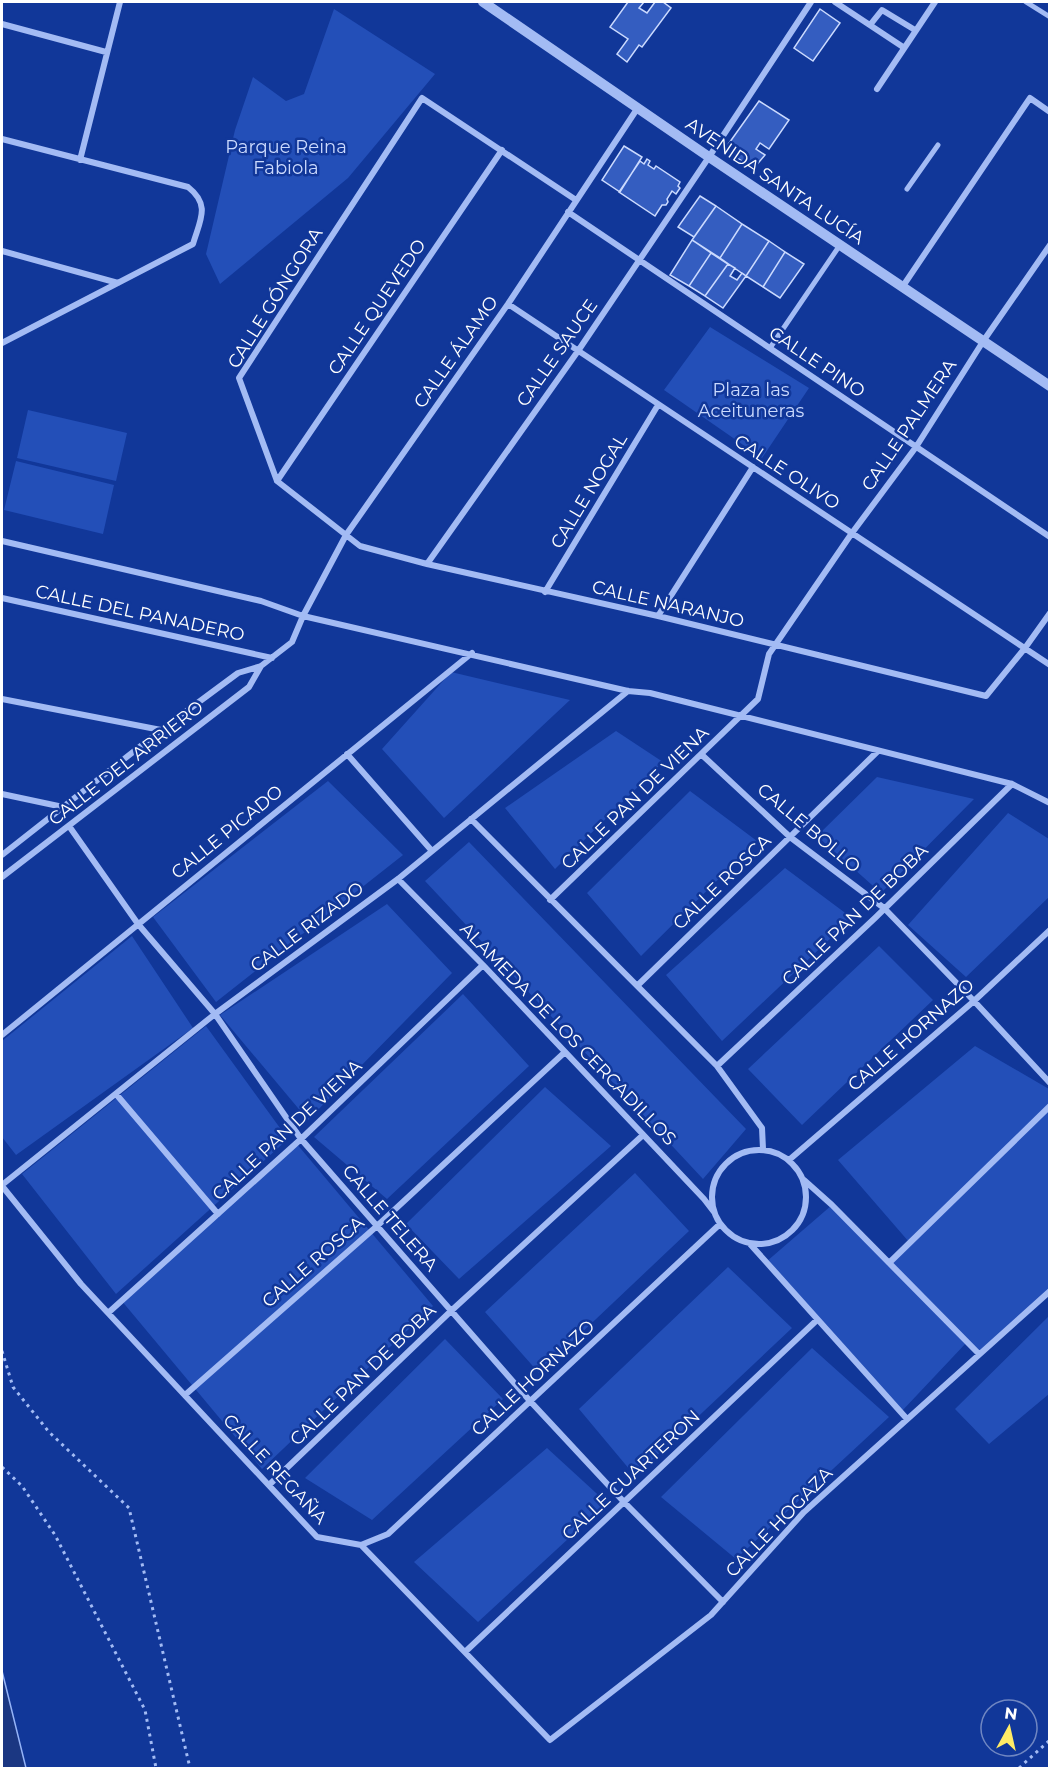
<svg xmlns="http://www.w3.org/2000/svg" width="1051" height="1770" font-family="Montserrat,sans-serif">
<rect width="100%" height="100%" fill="#113799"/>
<path fill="#234fb8" d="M334,9L435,74L348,178L220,284L206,254L235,130L253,77L286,101L304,94Z
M710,327L809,388L762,458L664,390Z
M28,410L127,433L116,481L17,458Z
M16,461L114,485L103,534L4,510Z
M451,672L570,700L444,818L382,749Z
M616,731L663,762L555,869L505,808Z
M877,777L974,799L881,893L817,836Z
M328,781L403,855L216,1002L153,917Z
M690,791L757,841L641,956L587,893Z
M1008,813L1049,839V897L966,977L908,925Z
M469,842L746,1129L703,1179L425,881Z
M785,868L852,918L722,1041L666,975Z
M387,904L452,973L308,1120L220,1015Z
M132,936L193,1028L16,1155L2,1137V1041Z
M879,946L933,1000L802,1125L748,1069Z
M463,994L529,1066L387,1199L314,1137Z
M206,1026L288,1139L116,1294L22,1174Z
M975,1046L1049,1089V1291L979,1354L967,1342L901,1412L766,1262L832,1205L889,1263L909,1242L838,1160Z
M545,1087L611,1146L459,1279L406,1224Z
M296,1143L433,1306L262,1469L121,1300Z
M635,1173L689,1231L539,1373L485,1312Z
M728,1267L792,1328L635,1476L579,1409Z
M1049,1316V1394L989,1444L955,1409Z
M445,1339L503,1399L372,1520L305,1478Z
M812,1348L889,1417L736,1559L661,1497Z
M547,1448L607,1503L478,1622L414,1562Z"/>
<path fill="#1b3782" stroke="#95b3f7" stroke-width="1.5" d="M2,1671L26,1768H2Z"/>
<path fill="#345dc0" stroke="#cbdafe" stroke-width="1.5" d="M628,2H644L639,8L647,13L655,2H663L671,8L642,47L639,45L627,62L617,54L628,39L610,27Z
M820,9L840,23L813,61L794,48Z
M759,101L789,120L769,149L760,143L756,149L765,155L754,168L728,153L727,146Z
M624,146L642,157L620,192L602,180Z
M647,159L650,161L648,165L654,169L656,166L680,182L678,186L680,188L676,194L672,191L667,199L668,202L666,205H662L655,216L619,192L640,161L644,164Z
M700,196L716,206L694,237L678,227Z
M716,206L742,224L720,258L692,240Z
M742,224L769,241L746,276L720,258Z
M692,240L711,253L689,286L670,275Z
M769,241L785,252L763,287L746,276Z
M785,252L804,264L780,298L763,287Z
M711,253L728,264L705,296L689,286Z
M728,264L735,268L730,276L737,280L742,273L746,276L723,308L705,296Z"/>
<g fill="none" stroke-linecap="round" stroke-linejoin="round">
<path stroke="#a3bbf4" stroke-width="3" stroke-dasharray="3 4.5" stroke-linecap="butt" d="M2,1351L13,1387L49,1432L129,1508L190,1768
M2,1467L22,1486L55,1535L145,1710L156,1768
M1019,1768L1050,1740"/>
<path stroke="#a3bbf4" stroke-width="5" d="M1026,2L1050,17
M907,189L938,145
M770,348L840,245"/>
<path stroke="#a3bbf4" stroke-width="6" d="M835,2L903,47
M2,24L106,52
M870,25L882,10L915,30
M877,89L935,2
M2,139L188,187C211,205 200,220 193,244L2,343
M80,160L120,2
M576,200L422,98L239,378L277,481L360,546L427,564L658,616L986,696L1025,648L1050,613
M568,212L1050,537
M2,251L118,283
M903,286L1030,98L1050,112
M508,304L1050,665
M277,481L502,150
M2,541L261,601L303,616L628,691L650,693L1012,784L1050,803
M427,564L578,351L709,157L811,2
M545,592L658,405
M2,598L272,658
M658,616L753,467
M2,699L161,730
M347,754L432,851
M701,754L790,837L884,908L974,1001L1050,1083
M2,794L63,807
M471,819L717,1066L762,1128L763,1149
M69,826L138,924L215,1014L301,1139L530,1401L624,1502L723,1602
M2,855L161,730L238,673L261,666L292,642L303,616L346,535L508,304L637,109
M2,877L249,687L261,666
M398,879L483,965L704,1199L714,1212
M550,900L758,699L769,654L852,533L916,447L984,340L1050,245
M638,985L878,751
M2,1035L472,653
M717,1066L875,918L1012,784
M116,1094L218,1214
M712 1197a47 47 0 1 1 94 0a47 47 0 1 1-94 0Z
M789,1160L974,1001L1050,930
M804,1180L832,1205L979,1354
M2,1185L215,1014L398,879L628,691
M2,1186L81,1284L317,1537L361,1545L550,1740L711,1615L804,1512L1050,1291
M750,1244L907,1419
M889,1263L1050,1106
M108,1313L301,1139L483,965
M185,1395L377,1226L565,1052
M269,1485L451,1311L643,1135
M361,1545L388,1534L720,1224
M465,1652L817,1320"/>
<path stroke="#a3bbf4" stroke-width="10" d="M483,2L709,157L1050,386"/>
</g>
<g text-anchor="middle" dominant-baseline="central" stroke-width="5" stroke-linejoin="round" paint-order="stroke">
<g font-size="18" fill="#cbdafe" stroke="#113799">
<text x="286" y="147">Parque Reina<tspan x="286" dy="21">Fabiola</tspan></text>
<text x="751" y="390">Plaza las<tspan x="751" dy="21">Aceituneras</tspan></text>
</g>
<g font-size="18" fill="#fff" stroke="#113799">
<text transform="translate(775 181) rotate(34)">AVENIDA SANTA LUCÍA</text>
<text transform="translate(275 298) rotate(-58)">CALLE GÓNGORA</text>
<text transform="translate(377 307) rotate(-56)">CALLE QUEVEDO</text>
<text transform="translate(456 352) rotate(-55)">CALLE ÁLAMO</text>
<text transform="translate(557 353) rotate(-55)">CALLE SAUCE</text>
<text transform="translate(817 362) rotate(34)">CALLE PINO</text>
<text transform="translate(909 425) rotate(-56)">CALLE PALMERA</text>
<text transform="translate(787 472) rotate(33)">CALLE OLIVO</text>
<text transform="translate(589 491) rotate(-59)">CALLE NOGAL</text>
<text transform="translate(668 604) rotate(13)">CALLE NARANJO</text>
<text transform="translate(140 613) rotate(12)">CALLE DEL PANADERO</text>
<text transform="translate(126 763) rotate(-38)">CALLE DEL ARRIERO</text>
<text transform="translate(635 798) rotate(-44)">CALLE PAN DE VIENA</text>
<text transform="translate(809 828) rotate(40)">CALLE BOLLO</text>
<text transform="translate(227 832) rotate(-39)">CALLE PICADO</text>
<text transform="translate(722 882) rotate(-44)">CALLE ROSCA</text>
<text transform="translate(855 915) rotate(-44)">CALLE PAN DE BOBA</text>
<text transform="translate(307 927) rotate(-37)">CALLE RIZADO</text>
<text transform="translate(568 1034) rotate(46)">ALAMEDA DE LOS CERCADILLOS</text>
<text transform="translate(911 1035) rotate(-41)">CALLE HORNAZO</text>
<text transform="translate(287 1130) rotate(-43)">CALLE PAN DE VIENA</text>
<text transform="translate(390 1218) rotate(49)">CALLE TELERA</text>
<text transform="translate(313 1262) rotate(-41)">CALLE ROSCA</text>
<text transform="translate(363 1375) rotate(-44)">CALLE PAN DE BOBA</text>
<text transform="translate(533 1378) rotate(-43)">CALLE HORNAZO</text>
<text transform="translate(275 1469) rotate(47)">CALLE REGAÑA</text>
<text transform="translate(631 1475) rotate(-43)">CALLE CUARTERON</text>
<text transform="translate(779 1522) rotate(-46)">CALLE HOGAZA</text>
</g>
</g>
<rect width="1051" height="1770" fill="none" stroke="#ffffff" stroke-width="6"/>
<g transform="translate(1009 1728) rotate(8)"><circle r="28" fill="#113799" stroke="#7087c2" stroke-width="1.5"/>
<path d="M0-4.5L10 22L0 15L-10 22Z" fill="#ffeb66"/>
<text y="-9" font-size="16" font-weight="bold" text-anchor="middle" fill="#ffffff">N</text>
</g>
</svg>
